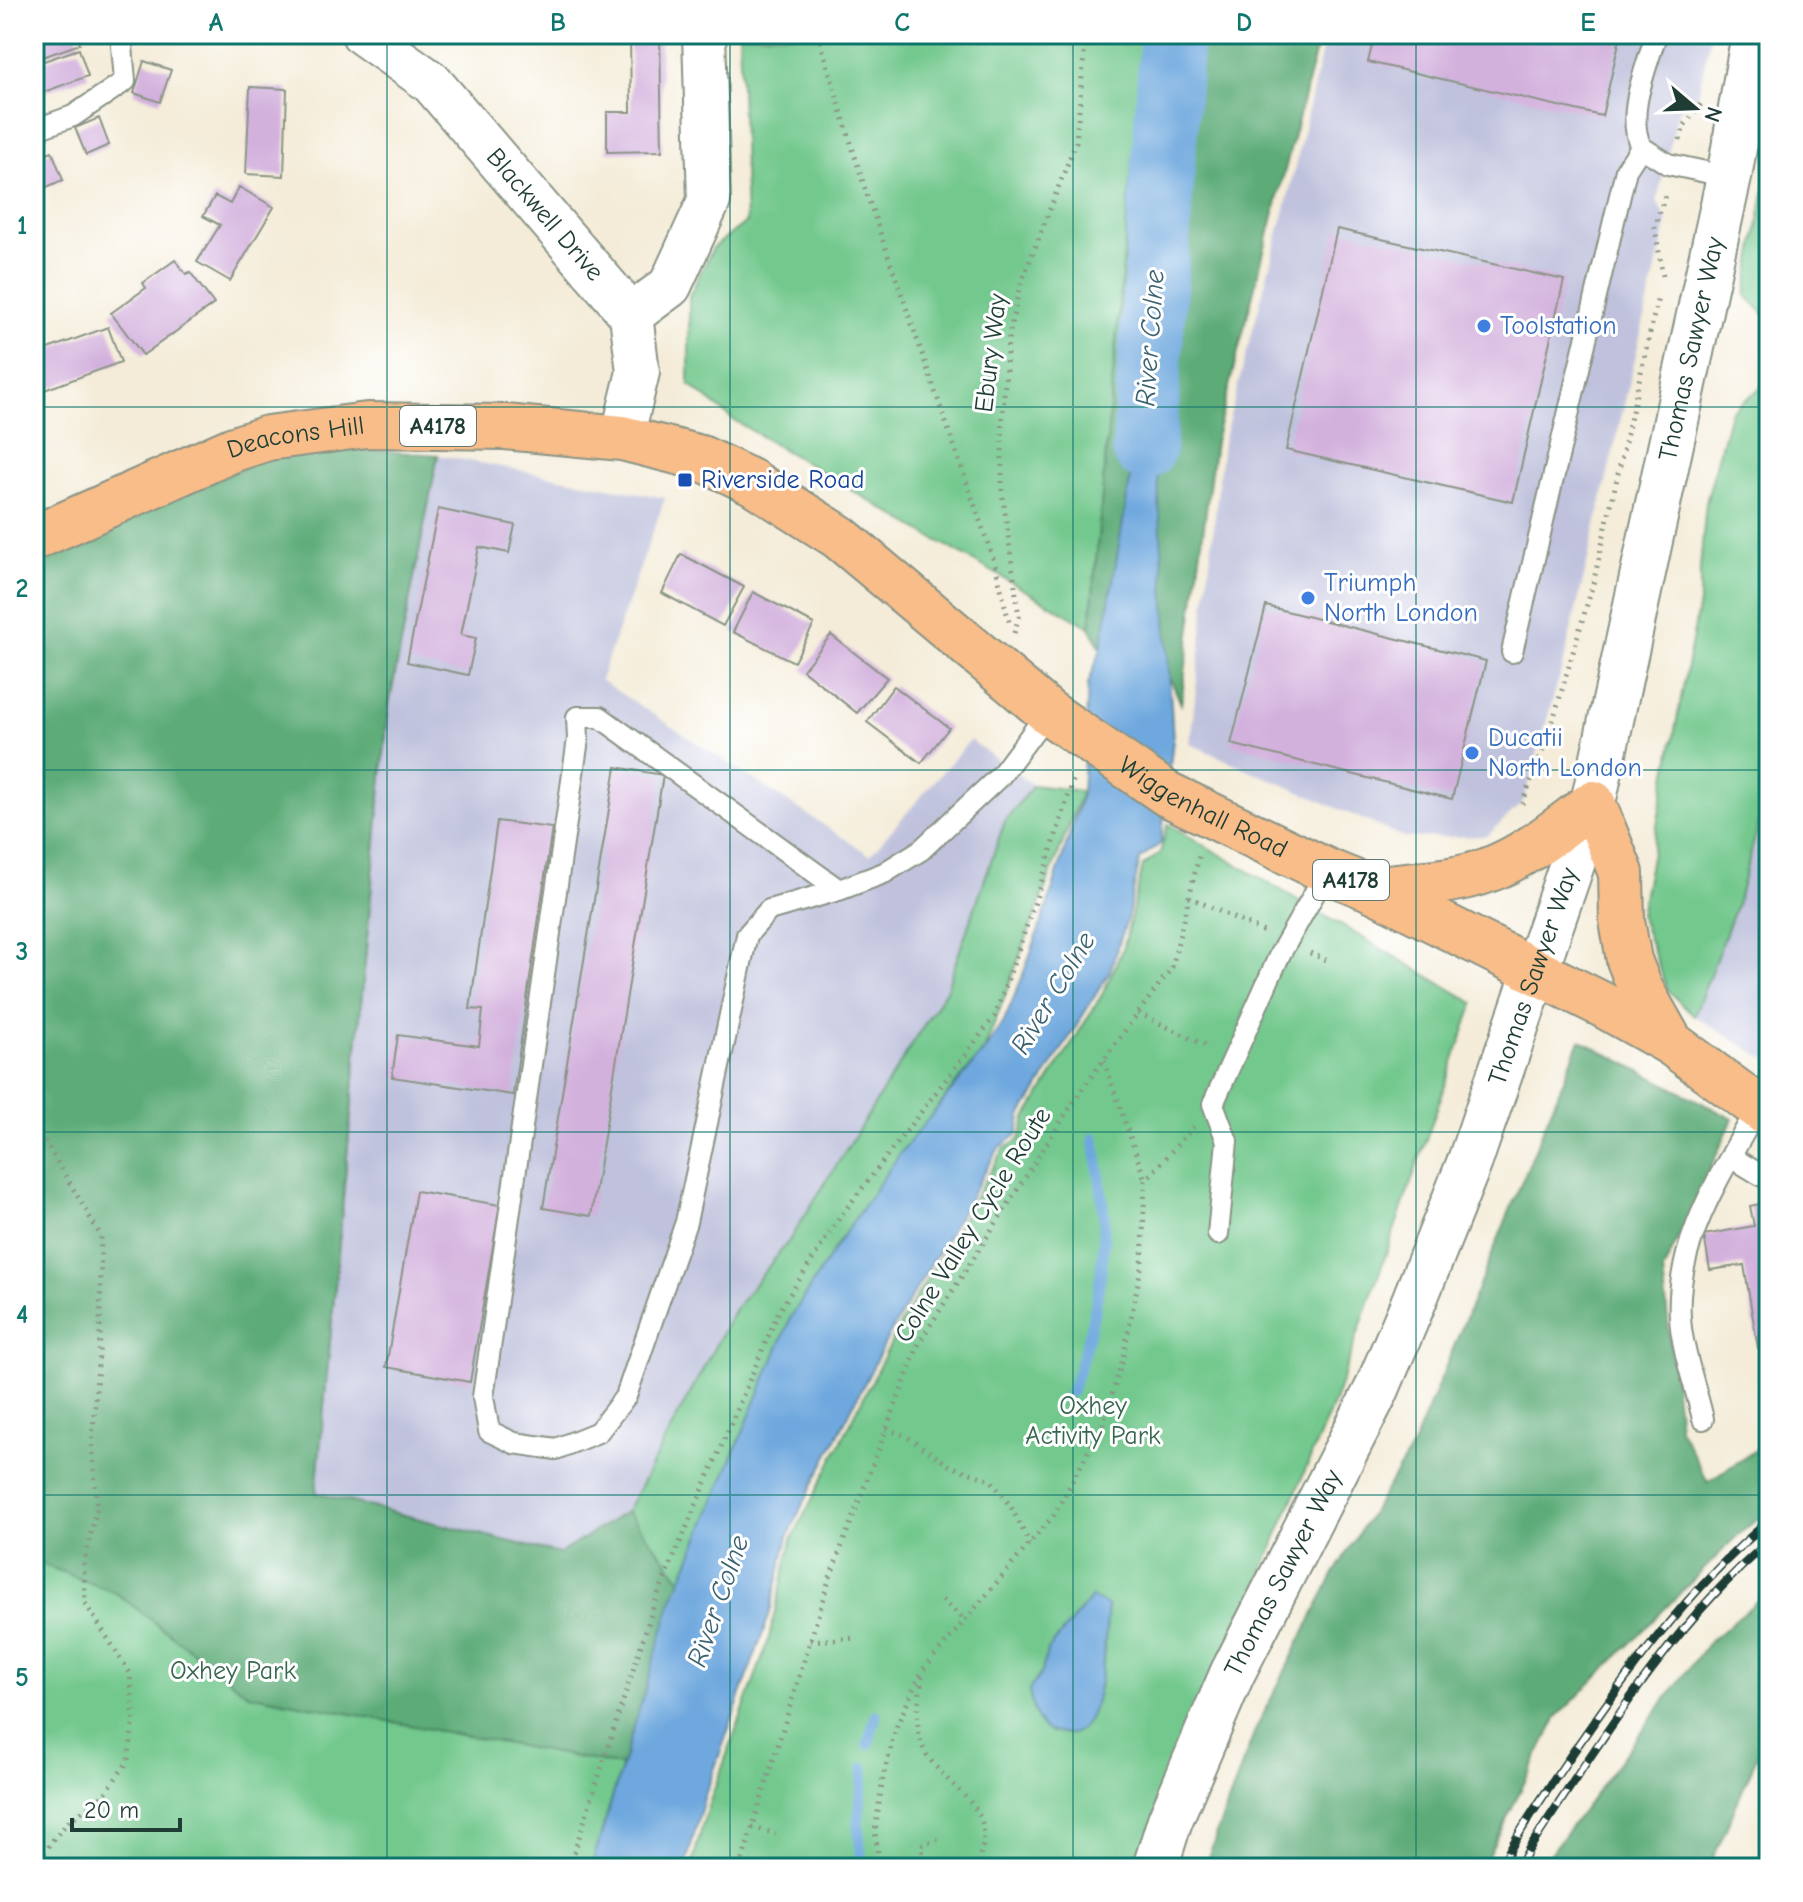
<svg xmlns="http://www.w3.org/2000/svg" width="1803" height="1902" font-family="'Comic Neue',sans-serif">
<rect width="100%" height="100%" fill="#fff"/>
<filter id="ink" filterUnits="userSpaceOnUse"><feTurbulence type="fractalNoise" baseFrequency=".0125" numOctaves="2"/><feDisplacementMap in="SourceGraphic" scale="16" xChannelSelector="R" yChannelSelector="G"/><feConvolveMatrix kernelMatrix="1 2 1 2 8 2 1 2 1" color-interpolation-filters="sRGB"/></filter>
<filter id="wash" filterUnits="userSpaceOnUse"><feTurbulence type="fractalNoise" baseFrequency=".006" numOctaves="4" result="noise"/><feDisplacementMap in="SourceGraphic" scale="32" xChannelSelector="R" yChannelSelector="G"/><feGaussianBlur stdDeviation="1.8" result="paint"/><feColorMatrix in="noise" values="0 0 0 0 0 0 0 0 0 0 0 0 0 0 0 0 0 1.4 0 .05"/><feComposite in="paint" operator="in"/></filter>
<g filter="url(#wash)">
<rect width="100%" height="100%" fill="#f4ecd8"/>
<path fill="#c0c2dd" d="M1326,34H1711L1697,100L1678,111L1657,201L1667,222L1565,657L1523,802L1487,836L1405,838L1190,744L1223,442L1287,201Z
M438,455L665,498L600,680L870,855L970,740L1033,785L1005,821L946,990L789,1241L736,1307L627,1511L559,1554L316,1493L388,710Z
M1769,797V1061L1694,1016L1737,904Z"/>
<path fill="#72c88d" stroke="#488260" stroke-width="2" d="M739,34H1144L1090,627L924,533L732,419L689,384V296L713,248L746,222Z
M1769,164V320L1746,295Z
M1769,381V786L1737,904L1694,1016L1668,991L1640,915L1700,598V568L1706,503L1730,412Z
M438,455L388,710L316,1493L559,1554L627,1511L736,1307L789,1241L946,990L1005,821L1033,785L1082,791L984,1051L948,1093L671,1604L591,1868H34V565Z
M1168,824L1474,1003L1334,1402L1137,1868H691L706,1812L768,1642L792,1539L901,1323L1004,1149L1020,1139L1026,1118L1103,993L1124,946L1143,866L1160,853Z"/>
<path fill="#5dac78" stroke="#3e7456" stroke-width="2" d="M1144,34H1320L1215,441L1181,704L1168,673L1150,365L1101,649L1090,627Z
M295,445L438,455L388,710L316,1493L559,1554L627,1511L681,1579L622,1766L248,1694L116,1593L34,1561V565L117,524Z
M1580,1040L1733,1119L1663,1271L1679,1428L1708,1482L1769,1441V1509L1737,1536L1557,1717L1482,1868H1204L1254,1733L1334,1573L1413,1446Z
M1769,1591V1729L1709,1868H1540L1707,1644Z"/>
<path fill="#6ea8de" stroke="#467289" stroke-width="2" d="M1151,360L1173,740L1161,843L1140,859L1127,920L1109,973L1021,1116L1018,1134L999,1148L888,1337L800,1510L788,1537L769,1616L704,1798L685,1868H591L671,1604L791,1317L838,1243L901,1152L984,1051L1004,1021L1020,983L1047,907L1082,794L1088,684L1101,649Z
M1092,1597L1108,1606C1105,1635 1103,1713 1080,1730C1072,1736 1065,1734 1056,1733C1035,1730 1032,1708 1029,1690L1042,1672L1047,1651Z"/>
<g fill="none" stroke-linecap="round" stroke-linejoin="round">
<path stroke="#6ea8de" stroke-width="11" d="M1071,1392C1090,1338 1104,1283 1104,1226C1104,1197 1098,1167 1094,1138
M868,1744L876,1715
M862,1868L858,1822L864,1768"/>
<path stroke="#6ea8de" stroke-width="64" d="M1144,448L1172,34"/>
</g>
<g id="blocks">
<path fill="#d3b1dd" d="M34,34H76L80,44L34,60Z
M630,34H660L662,151L607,152V112H631Z
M1375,34H1621L1602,116L1368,62Z
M79,49L88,76L44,92L35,64Z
M144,61L171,70L160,102L134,93Z
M250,87L287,89L284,176L246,174Z
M99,118L109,145L86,155L75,128Z
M52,151L63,180L35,192L34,158Z
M239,187L274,207L230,281L197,262L220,225L203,216L215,196L230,204Z
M1337,229L1564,280L1513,502L1286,450Z
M175,260L186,274L190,272L214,304L143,355L111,313L146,288L143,283Z
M108,327L121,362L39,392L34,379V354Z
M438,509L515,525L509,553L479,547L461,635L476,638L468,675L407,662Z
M681,554L744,587L723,626L662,593Z
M753,592L814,624L794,662L733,632Z
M1266,606L1486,661L1452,799L1231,744Z
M831,635L887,678L857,713L803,670Z
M894,686L949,728L921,763L867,722Z
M616,767L663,775L591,1216L543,1208Z
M497,821L552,828L513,1095L392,1077L398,1035L479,1046L483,1010L470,1009Z
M416,1191L500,1205L470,1382L386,1367Z
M1769,1202V1346L1758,1348L1744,1265L1710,1270L1704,1235L1754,1226L1750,1206Z"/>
</g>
</g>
<g filter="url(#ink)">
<use href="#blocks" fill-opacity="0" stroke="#8a9486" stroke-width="2"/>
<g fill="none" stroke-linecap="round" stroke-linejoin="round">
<defs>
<path id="service" d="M34,130L73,116L125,81L121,34
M1641,147C1625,113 1647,68 1656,34
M1512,652L1626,170L1641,147L1668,164L1729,177
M839,890L600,717H577L578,739L483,1397L489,1431L514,1443L556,1449L598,1432L626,1396L686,1222L747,935L769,910L839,890L884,873L921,850L1001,775L1048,712
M1731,1157L1769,1180
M1218,1234L1227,1141L1213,1104L1280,954L1327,871
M1703,1419C1696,1388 1682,1350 1680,1318C1675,1241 1722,1174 1757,1109"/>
<g id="minor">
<path id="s1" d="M363,34L431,82L631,315L638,372L622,438"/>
<path d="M631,315L670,286L709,201L704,34"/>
</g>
<g id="tertiary">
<path id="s2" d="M1155,1868L1170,1820L1232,1674L1376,1391L1412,1306L1470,1161L1593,803L1729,177L1754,34"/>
</g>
<g id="primary">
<path id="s3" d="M34,538L234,449L268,438L367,425L505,427L622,438L701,458L752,482L839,537L1048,712L1167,794L1327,871L1372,889L1603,1005L1671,1043L1769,1115"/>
<path d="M1372,889C1410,883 1452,884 1488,870C1527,856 1560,827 1593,803L1621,873L1622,921L1629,960L1640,988L1671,1043"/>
</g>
</defs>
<use href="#service" stroke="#8a9486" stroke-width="24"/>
<use href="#minor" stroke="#8a9486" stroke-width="46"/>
<use href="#tertiary" stroke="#8a9486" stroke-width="48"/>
<use href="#primary" stroke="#8a9486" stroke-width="48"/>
<path stroke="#8a9486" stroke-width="5" stroke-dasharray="2 6" stroke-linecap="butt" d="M818,34L864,186L995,564L1010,626
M1680,140L1684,126L1701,104
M1663,276L1655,228L1666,192
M1014,633L1019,617L1002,490V424L1008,340L1020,286L1076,142L1086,34
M1522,804L1549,734L1593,584L1658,297
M1189,897L1264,932
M1310,953L1326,960
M1138,1013L1209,1047
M1104,1061L1145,1180
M34,1129L43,1138L101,1236L100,1340L92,1441L97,1508L84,1562L85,1603L130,1673L134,1718L128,1761L104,1795L69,1821L54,1838L35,1868
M886,1429L906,1436L950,1466L991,1480L1011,1507L1030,1544
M942,1600L966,1621
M810,1641L857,1638
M922,1676C919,1701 912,1732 927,1755C953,1795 1006,1810 974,1868
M752,1827L776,1834
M569,1868L656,1599L779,1311L840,1217L995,1016L1034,905L1074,778
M740,1868L829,1580L919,1343L1080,1092L1172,967L1200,852
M880,1868L875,1832L883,1777L897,1725L922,1671L1054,1515L1103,1424L1122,1362L1142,1263L1145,1181L1194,1126
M927,1868L921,1845L944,1837"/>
<use href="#service" stroke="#fff" stroke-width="20"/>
<use href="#minor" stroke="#fff" stroke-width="42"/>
<use href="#tertiary" stroke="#fff" stroke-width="44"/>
<use href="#primary" stroke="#f8bd89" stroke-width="44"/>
<defs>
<path id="rail" d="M1500,1868C1519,1831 1542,1798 1565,1764C1624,1677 1688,1589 1769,1521
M1519,1868L1529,1849C1598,1745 1673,1622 1769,1542"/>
</defs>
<use href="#rail" stroke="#1f3d34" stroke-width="9"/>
<use href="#rail" stroke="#fff" stroke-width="6" stroke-dasharray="18" stroke-linecap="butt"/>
</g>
</g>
<path fill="none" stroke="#0f766e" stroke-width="2" stroke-opacity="0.55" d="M387,34V1868M730,34V1868M1073,34V1868M1416,34V1868M34,407H1769M34,770H1769M34,1132H1769M34,1495H1769"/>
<g fill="#3f7fe0" stroke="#fff" stroke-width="3">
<circle cx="1484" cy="326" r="8"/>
<circle cx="1308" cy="598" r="8"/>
<circle cx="1472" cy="753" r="8"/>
</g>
<rect fill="#1a4fb4" stroke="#fff" stroke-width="3" x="677" y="472" width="16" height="16" rx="4"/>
<g text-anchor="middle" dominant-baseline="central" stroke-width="6" stroke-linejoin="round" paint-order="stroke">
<g fill="#fff" stroke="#627771" stroke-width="2">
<rect x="400" y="406" width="76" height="40" rx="6"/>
<rect x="1313" y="860" width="76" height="40" rx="6"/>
</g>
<g font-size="24" font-weight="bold" fill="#1f3d34">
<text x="438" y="426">A4178</text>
<text x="1351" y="880">A4178</text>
</g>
<g font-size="26" fill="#1f3d34" stroke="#fff">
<text stroke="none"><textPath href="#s1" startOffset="258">Blackwell Drive</textPath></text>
<text stroke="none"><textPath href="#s2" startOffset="1618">Thomas Sawyer Way</textPath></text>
<text transform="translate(991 353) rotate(-83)">Ebury Way</text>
<text stroke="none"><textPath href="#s3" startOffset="282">Deacons Hill</textPath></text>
<text stroke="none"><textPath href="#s3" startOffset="1306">Wiggenhall Road</textPath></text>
<text stroke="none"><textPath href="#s2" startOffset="970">Thomas Sawyer Way</textPath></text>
<text transform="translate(973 1225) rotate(-58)">Colne Valley Cycle Route</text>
<text stroke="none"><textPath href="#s2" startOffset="322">Thomas Sawyer Way</textPath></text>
</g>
<g font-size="26" fill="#366cbe" stroke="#fff" text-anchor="start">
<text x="1500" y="326">Toolstation</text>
<text x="1324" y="583">Triumph<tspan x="1324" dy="30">North London</tspan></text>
<text x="1488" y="738">Ducatii<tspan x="1488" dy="30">North London</tspan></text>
</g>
<g font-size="26" fill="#164399" stroke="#fff" text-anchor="start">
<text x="701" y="480">Riverside Road</text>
</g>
<g font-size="26" fill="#38674f" stroke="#fff">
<text x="1093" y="1406">Oxhey<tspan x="1093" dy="30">Activity Park</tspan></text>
<text x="233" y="1671">Oxhey Park</text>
</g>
<g font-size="28" font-style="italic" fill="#3b6270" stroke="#fff">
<text transform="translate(1150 338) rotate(-86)">River Colne</text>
<text transform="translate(1053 993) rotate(-59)">River Colne</text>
<text transform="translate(718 1601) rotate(-71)">River Colne</text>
</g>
</g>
<rect width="1803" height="1902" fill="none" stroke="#fff" stroke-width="88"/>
<g transform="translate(1695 108) rotate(109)" stroke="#ffffff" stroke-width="6" paint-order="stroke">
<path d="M0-6L14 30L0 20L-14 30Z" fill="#1f3d34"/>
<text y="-12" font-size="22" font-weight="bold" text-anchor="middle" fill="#1f3d34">N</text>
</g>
<path d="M72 1818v12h108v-12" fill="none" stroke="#1f3d34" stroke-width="4"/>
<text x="84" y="1818" font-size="24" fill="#1f3d34" stroke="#ffffff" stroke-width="6" paint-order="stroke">20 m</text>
<rect x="44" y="44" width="1715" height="1814" fill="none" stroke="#0f766e" stroke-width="3"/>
<g font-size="26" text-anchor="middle" font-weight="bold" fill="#0f766e">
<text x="216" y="31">A</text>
<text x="558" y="31">B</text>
<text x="902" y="31">C</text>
<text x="1244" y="31">D</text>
<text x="1588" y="31">E</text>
<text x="22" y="234">1</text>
<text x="22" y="597">2</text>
<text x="22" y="960">3</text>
<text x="22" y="1323">4</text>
<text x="22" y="1686">5</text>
</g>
</svg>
